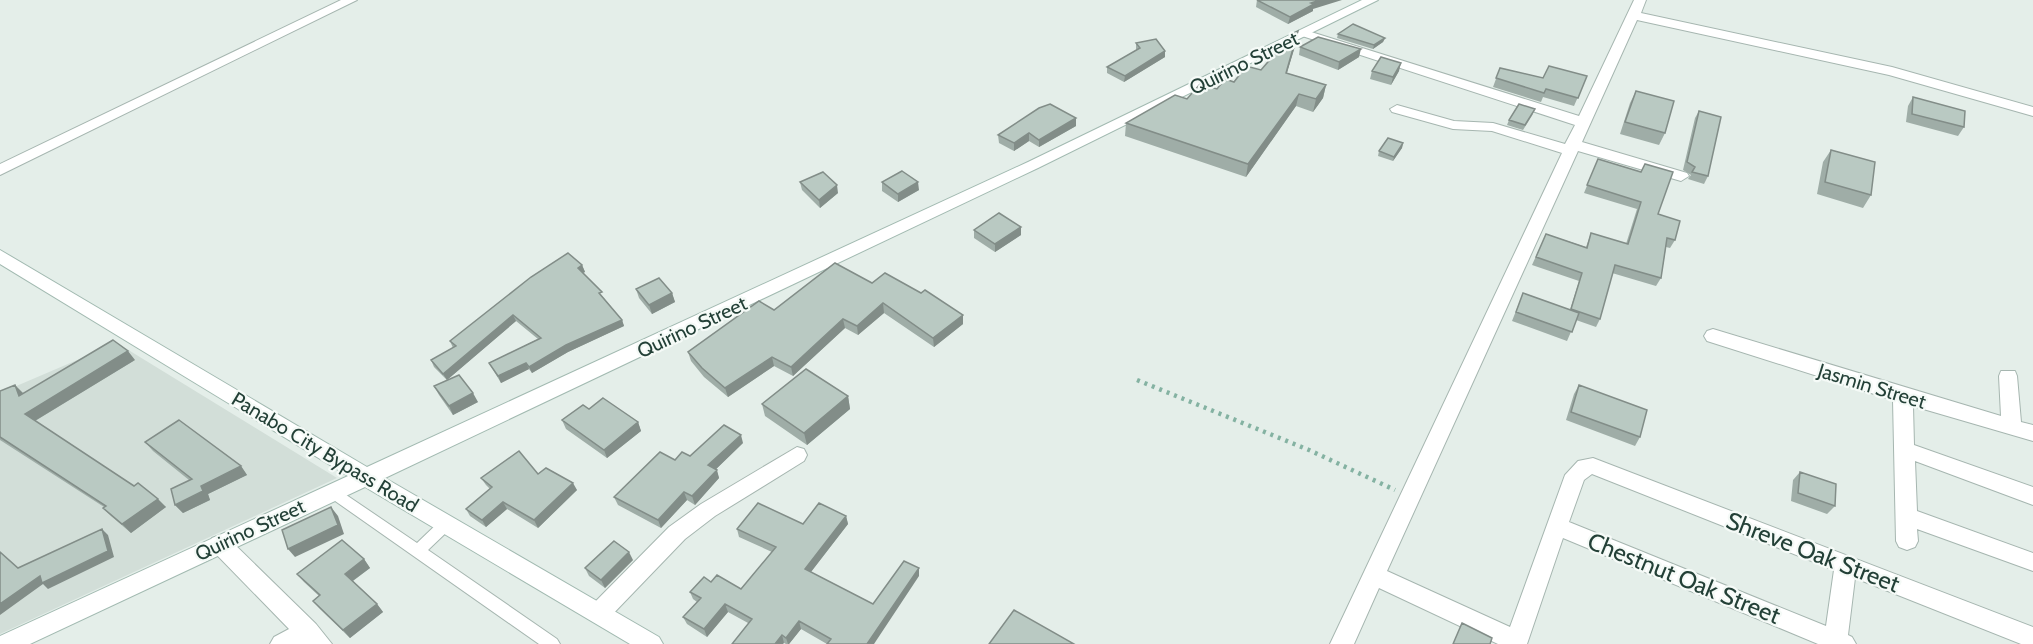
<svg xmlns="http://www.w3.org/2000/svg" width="2033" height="644" font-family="Cabin,sans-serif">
<rect width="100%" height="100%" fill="#e4eee9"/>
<path fill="#d2ded8" d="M117,343L337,478L0,634V393Z"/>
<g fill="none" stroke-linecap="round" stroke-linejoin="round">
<defs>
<path id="lane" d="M333,486L417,543L441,520L446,518L451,520L453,524L451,528L428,550L557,639L560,644H539L328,496L326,492L328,488Z"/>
<path id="street" d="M341,0H357L0,175V164Z
M1634,0H1646L1641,13L1892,67L2033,107V116L1889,75L1637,20L1582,142L1687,173L1689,176L1681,181L1578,151L1387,571L1510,627L1565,475L1578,461L1593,458L2033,627V644H2021L1855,578L1848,635L1852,637L1856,644H1818L1563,538L1527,644H1498L1379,588L1354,644H1330L1562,153L1492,131L1453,129L1392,112L1390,109L1397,105L1454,121L1493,123L1565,144L1575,125L1296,34L1303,30L1308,31L1579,116ZM1592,474L1834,570L1826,626L1569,522L1584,480Z
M1713,329L2001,416L1999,376L2001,371H2015L2017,376L2021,422L2033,425V441L1913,406L1914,445L2033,487V505L1915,461L1917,511L2033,553V571L1917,529L1918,541L1915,547L1907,550L1899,547L1896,541L1893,400L1707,341L1704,336L1707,331Z
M797,447L804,449L807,455L804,461L715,516L685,539L608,619L600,622L592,619L589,612L592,605L669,527L701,504Z
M220,535L228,538L316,624L332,644H270L274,637L289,629L212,550L209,544L212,538Z"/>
<path id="secondary" d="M1362,0H1378L1038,168L385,478L659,637L663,644H630L365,487L30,644H0V636L348,476L0,264V250L367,467L1028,162Z"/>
</defs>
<use href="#lane" stroke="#a6b6b0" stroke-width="2"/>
<use href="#street" stroke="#a6b6b0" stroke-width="2"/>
<use href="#secondary" stroke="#a2bab1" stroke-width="2"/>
<path stroke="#84b2a2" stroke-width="4.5" stroke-dasharray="3 5" stroke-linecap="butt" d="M1137,380L1309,450L1395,490"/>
<use href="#lane" fill="#fff" fill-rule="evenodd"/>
<use href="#street" fill="#fff" fill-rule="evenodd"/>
<use href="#secondary" fill="#fff" fill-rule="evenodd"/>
</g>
<path fill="#9fada7" d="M1257,0L1313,9V11L1288,24L1256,7Z
M1298,31L1296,43L1287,73L1326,85L1323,98L1313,112L1296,106L1246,177L1125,136L1126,123L1187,99L1217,89L1261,70Z
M1338,34L1385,38L1383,42L1373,49L1337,38Z
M1136,43L1165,57L1124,82L1107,73V67L1136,50Z
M1300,47L1359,57L1338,70L1299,55Z
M1500,68L1543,78L1587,76L1574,106L1543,97L1541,102L1493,87Z
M1372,71H1399L1391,85L1370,79Z
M1636,91L1665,133L1659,145L1620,134L1630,103Z
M1913,97L1964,127L1958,136L1906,122L1908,106Z
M1699,111L1708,176L1704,184L1688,179L1691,175L1683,170L1695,118Z
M1533,114L1523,130L1507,125L1509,120Z
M1076,126L1039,147L1029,141L1014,151L999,143L998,135Z
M1403,143L1402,148L1393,161L1378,156L1379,151Z
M1831,150L1871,195L1863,208L1817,194L1823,162Z
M1598,159L1641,172L1645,164L1658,214L1675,240L1670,248L1666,247L1661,278L1656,286L1612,273L1600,319L1596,327L1576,320L1567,341L1512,321L1523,293L1570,310L1579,281L1532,265L1546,234L1586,247L1591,233L1626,244L1637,209L1584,193Z
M800,182L838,193L820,208L802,190Z
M882,182L919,190L898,202L882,191Z
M1021,227V235L995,252L974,238V230Z
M582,265L585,272L583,273L622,320L624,326L568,352L532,373L529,369L501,383L489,363L538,339L516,321L447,380L434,367L431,360L453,348L450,341Z
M872,283L963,324L934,347L884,313L858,335L845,328L793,376L774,366L728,397L704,377L691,361L688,352L774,310Z
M636,289L672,293L675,302L652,314L639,298Z
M135,360L35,421L166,507L131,533L111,516L103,508L104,507L0,440V391L23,393Z
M1579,385L1640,437L1635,446L1566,420L1574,394Z
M434,386L478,402L453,415L439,395Z
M848,396L850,409L807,445L765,416L762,404Z
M589,409L638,422L641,431L607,458L566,429L562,420Z
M145,442L241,466L247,475L208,494L210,500L183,513L175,505L189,480L153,451Z
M743,443L716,469L719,478L695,505L687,500L661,528L618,505L614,497L675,460Z
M1800,472L1835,506L1827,514L1791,501L1793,480Z
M538,474L577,490L538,528L507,509L486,527L470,516L466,509L490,489L486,485L481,478Z
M846,516L848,524L811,572L873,604L919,576L827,644L801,629L789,644H786L728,612L707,637L687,624L683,617L697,602L693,599L690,592L711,582L741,589L772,552L739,537L737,529L803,524Z
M364,559L370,568L353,581L377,604L383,612L350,638L320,609L313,601L319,596L304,582L297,574Z
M633,560L605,588L589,576L585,568Z"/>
<path fill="#828d88" d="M1320,0H1342L1313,9V11L1288,24L1290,17L1311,3Z
M1298,31L1296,43L1283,85L1286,73Z
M1385,38L1383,42L1373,49L1374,45Z
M1361,49L1359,57L1338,70L1339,62Z
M1165,51V57L1124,82L1125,76Z
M1401,63L1399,71L1391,85L1393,77Z
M1326,85L1323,98L1313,112L1316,99Z
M1299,94L1296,106L1246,177L1248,164Z
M1076,118V126L1039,147V140Z
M1029,133V141L1014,151V143Z
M1403,143L1402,148L1393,161L1394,157Z
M918,182L919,190L898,202V194Z
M837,185L838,193L820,208L819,200Z
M1021,227V235L995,252V244Z
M582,265L585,272L580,274L578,268Z
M672,293L675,302L652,314L649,305Z
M883,303L884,313L858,335L857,326Z
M513,315L516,321L447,380L443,374Z
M963,315V324L934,347L933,338Z
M843,319L845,328L793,376L791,367Z
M622,320L624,326L568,352L532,373L529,367L566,345Z
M128,351L135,360L33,422L25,414Z
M772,357L774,366L728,397L725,388Z
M526,363L529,369L501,383L498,376Z
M15,385L23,393L19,396Z
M473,393L478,402L453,415L449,406Z
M848,396L850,409L807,445L804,433Z
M638,422L641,431L607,458L604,450Z
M741,435L743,443L711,474L708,465Z
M241,466L247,475L208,494L210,500L183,513L175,505L201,486Z
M717,470L719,478L695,505L692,496Z
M573,483L577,490L538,528L534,520Z
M684,492L687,500L661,528L658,520Z
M158,499L166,507L131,533L122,524Z
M503,502L507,509L486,527L482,520Z
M331,507L338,516L344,534L295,557L288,549Z
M846,516L848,524L807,577L805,569Z
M102,529L108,535L114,557L48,589L43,584L0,615V604L40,576Z
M629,552L633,560L605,588L601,580Z
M364,559L370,568L351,582L345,574Z
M919,568V576L874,644H867Z
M377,604L383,612L350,638L343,630Z
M725,604L728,612L707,637L704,629Z
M799,621L801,629L789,644H788L786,638Z
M782,635L784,643L783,644H775Z"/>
<path fill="#b9c9c2" stroke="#828d88" stroke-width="1.5" d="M1257,0H1320L1311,3L1314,4L1290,17Z
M1353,24L1385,38L1374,45L1338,34Z
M1298,31L1286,73L1326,85L1316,99L1299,94L1248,164L1126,123L1175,95L1187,99L1200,84L1217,89L1225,79L1234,82L1246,66L1261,70L1292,34Z
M1318,37L1361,49L1339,62L1300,47Z
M1156,39L1165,51L1125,76L1107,67L1140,48L1136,43Z
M1381,57L1401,63L1393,77L1372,71Z
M1549,66L1587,76L1578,98L1546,89L1544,93L1496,78L1500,68L1543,78Z
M1636,91L1674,101L1665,133L1625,122Z
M1913,97L1965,111L1964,127L1912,114Z
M1050,104L1076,118L1039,140L1029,133L1014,143L998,135L1039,108Z
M1519,104L1535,109L1525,125L1509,120Z
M1699,111L1721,117L1708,176L1692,172L1695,167L1687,162Z
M1388,138L1403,143L1394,157L1379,151Z
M1831,150L1875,162L1871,195L1825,182Z
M1598,159L1641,172L1645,164L1673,172L1658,214L1680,221L1675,240L1667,238L1661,278L1615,265L1600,319L1571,309L1582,273L1536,257L1546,234L1587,248L1591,233L1628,244L1641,202L1587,185Z
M902,171L918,182L898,194L882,182Z
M823,172L837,185L819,200L800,182Z
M999,213L1021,227L995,244L974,230Z
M568,253L582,265L578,268L602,292L599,293L622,320L566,345L529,367L526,363L498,376L489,363L541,338L513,315L443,374L431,360L456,346L450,341L531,277Z
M835,263L872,283L885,273L921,293L925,290L963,315L933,338L883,303L857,326L843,319L791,367L772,357L725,388L702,368L688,352L759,301L774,310Z
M659,278L672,293L649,305L636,289Z
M1523,293L1579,313L1572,332L1516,312Z
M113,340L128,351L25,414L134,486L138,483L158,499L122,524L103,508L106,506L0,437V391L15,385L19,396Z
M806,369L848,396L804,433L762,404Z
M459,375L473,393L449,406L434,386Z
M1579,385L1647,410L1640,437L1571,412Z
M603,398L638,422L604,450L562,420L583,405L589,409Z
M179,420L241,466L201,486L203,491L175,505L171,489L192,479L145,442Z
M724,425L741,435L708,465L717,470L692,496L684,492L658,520L614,497L660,452L675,460L682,452L690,456Z
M519,451L538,474L546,468L573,483L534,520L503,502L482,520L466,509L492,487L481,478Z
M1800,472L1836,484L1835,506L1798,493Z
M758,503L803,524L819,503L846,516L805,569L873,604L904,561L919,568L867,644H827L831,639L799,621L786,638L782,635L775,644H732L752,619L725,604L704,629L683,617L701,598L690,592L704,577L711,582L717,575L741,589L776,547L737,529Z
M331,507L338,525L288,549L282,530Z
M102,529L108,551L42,583L40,576L0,604V552L18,568Z
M342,540L364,559L345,574L377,604L343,630L313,601L320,595L297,574Z
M614,541L629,552L601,580L585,568Z
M1014,610L1074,644H989Z
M1462,623L1492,638L1490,644H1453Z"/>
<g text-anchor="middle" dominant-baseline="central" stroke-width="4.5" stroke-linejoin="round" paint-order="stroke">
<g font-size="20" fill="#234037" stroke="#f5faf7">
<text transform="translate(1244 63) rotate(-26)">Quirino Street</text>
<text transform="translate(692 327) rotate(-25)">Quirino Street</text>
<text transform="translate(1872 386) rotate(17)">Jasmin Street</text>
<text transform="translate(325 452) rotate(31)">Panabo City Bypass Road</text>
<text transform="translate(250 530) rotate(-25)">Quirino Street</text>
</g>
<g font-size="24" fill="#234037" stroke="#f5faf7">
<text transform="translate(1813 552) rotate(21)">Shreve Oak Street</text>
<text transform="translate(1684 578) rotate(22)">Chestnut Oak Street</text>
</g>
</g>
</svg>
